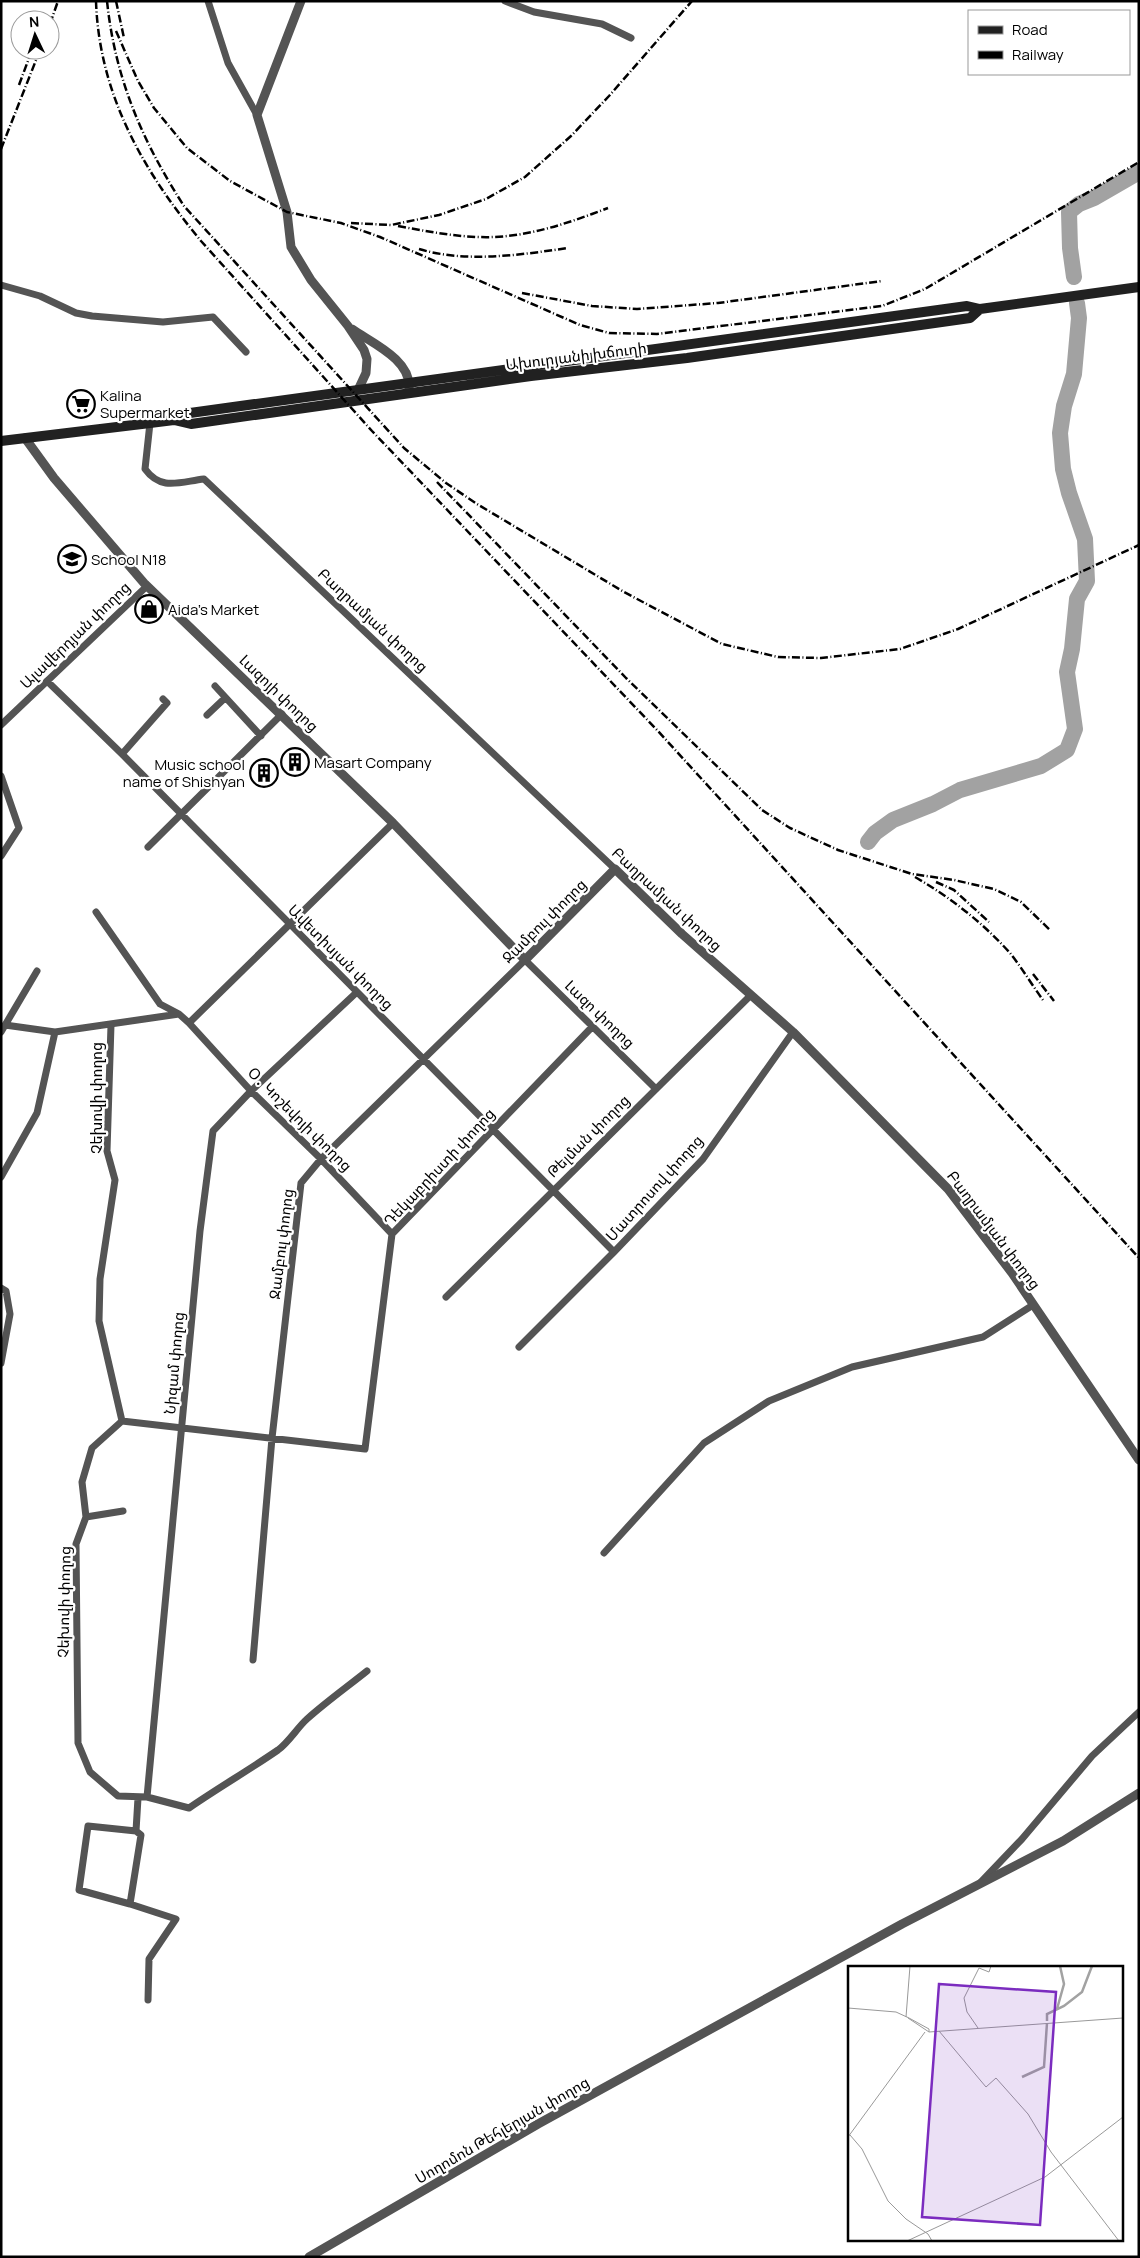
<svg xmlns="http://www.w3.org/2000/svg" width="1140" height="2258" font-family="Manrope,'Noto Sans Armenian',sans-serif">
<rect width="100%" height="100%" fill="#fff"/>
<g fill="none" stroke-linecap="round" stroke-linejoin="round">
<path stroke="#a2a2a2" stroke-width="16" d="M1074,277L1070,248L1069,212L1079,204L1094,198L1139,172
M868,842L875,833L893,820L933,804L960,790L1041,766L1067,750L1075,729L1067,672L1072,649L1077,599L1087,581L1085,539L1069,493L1063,469L1060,433L1064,406L1074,374L1079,318L1077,303"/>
<path stroke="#545454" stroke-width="7" d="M208,1L228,63L257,115
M505,1L534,12L602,24L631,38
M1,285L40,296L76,313L92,316L163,322L213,317L246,352
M150,423L145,469C161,491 179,482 204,479L615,869
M47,681L122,754L614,1252
M215,686L261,736
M207,715L225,698
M1,725L147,586
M122,754L167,703L163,699
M1,776L19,828L1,856
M148,847L282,714
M96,912L160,1004L179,1014
M189,1023L251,1091L321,1159L392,1234
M5,1025L55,1032L179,1014L189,1023L393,823
M111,1025L107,1151L115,1180L100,1279L99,1321L122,1421
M1,1032L37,971
M1,1177L37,1113L55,1032
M1,1288L6,1291L10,1314L1,1363
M446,1297L751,995
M519,1347L614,1252L703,1159L793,1032
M122,1421L365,1449L392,1234L592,1027
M122,1421L92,1448L82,1482L86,1517L76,1544L78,1743L90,1772L118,1796L147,1797L189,1808C218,1788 249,1770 278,1750C289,1742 297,1728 307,1719C326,1702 347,1687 367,1671
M86,1517L123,1511
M604,1553L704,1443L769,1401L852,1367L983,1337L1033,1305
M253,1660L272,1438L301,1183L321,1159L525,960L655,1088
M147,1797L200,1231L213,1131L251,1091L357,992
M136,1831L88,1826L79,1890L130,1904L141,1835L136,1831L138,1798
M981,1882L1022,1839L1092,1756L1139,1712
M130,1904L176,1919L149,1959L148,2000"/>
<path stroke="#545454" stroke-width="9" d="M301,1L257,115L287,212L291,247L311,280L348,326L364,350L367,359L366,373L359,388
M352,329C372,343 412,360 409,389
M25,438L54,478L144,583L393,823L525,960L615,869L682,934L793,1032L948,1189L1012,1273L1139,1460
M309,2257L538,2124L902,1924L1063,1841L1139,1793"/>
<path stroke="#212121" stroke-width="10" d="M174,420L191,424L531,376L687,358L970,318L980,309
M1,441L150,423L174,420L190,413L967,306L980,309L1139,287"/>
<path stroke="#000" stroke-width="2.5" stroke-dasharray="8 2.5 1 2.5" stroke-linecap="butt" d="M96,1C99,94 143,171 201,241L372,431L657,730L1139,1258
M107,1C115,78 142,141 184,206L404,448L446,483L477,504L624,592L722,644L778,657L821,658L900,649L958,629L1139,545
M116,1L124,38
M50,24L58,1
M116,31L138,81L154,108L187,148L230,181L287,212L341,223L380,237L580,325L609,333L657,334L882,306L925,289L1139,162
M19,85L32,50
M1,149L40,50
M351,223L391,225L439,215L486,199L525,177L571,136L609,96L692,1
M398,226C425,231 451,236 478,237C523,239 566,224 608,208
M419,249C466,263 519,255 568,248
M522,293L592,306L637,309L718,303L882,281
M437,482L626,678L762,810L790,828L838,850L912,874L954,880L994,889L1021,902L1050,930
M915,877C951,898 982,922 1010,953C1022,968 1032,985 1043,1000
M936,882L954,890L989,922
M1033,974L1054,1001"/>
</g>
<defs>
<symbol id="supermarket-ring" viewBox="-11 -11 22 22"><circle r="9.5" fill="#fff" stroke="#000" stroke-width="1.5"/><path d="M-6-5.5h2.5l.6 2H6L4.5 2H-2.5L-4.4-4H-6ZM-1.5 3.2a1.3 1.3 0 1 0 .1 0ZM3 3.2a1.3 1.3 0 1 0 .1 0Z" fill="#000"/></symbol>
<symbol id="school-ring" viewBox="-11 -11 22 22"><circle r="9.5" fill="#fff" stroke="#000" stroke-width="1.5"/><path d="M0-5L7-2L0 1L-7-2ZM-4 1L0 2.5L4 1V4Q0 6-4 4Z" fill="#000"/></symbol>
<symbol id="shop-ring" viewBox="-11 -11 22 22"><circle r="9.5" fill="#fff" stroke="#000" stroke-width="1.5"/><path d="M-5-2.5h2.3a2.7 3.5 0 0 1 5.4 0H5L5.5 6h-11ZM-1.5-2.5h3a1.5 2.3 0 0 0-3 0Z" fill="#000"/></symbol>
<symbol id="building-ring" viewBox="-11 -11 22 22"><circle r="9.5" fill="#fff" stroke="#000" stroke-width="1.5"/><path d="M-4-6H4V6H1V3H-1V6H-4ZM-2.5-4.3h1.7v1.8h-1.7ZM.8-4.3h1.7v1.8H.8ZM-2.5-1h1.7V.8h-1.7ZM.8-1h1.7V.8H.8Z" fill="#000"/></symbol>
</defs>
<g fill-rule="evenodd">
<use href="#supermarket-ring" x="65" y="388" width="32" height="32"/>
<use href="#school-ring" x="56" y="543" width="32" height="32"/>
<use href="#shop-ring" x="133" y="593" width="32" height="32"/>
<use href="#building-ring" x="279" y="746" width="32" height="32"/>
<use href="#building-ring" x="248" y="757" width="32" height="32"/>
</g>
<g text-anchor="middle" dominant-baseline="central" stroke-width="4.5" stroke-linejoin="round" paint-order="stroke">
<g font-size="15" fill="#000" stroke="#fff">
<text transform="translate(576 356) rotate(-7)">Ախուրյանի խճուղի</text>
<text transform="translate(373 620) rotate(43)">Բաղրամյան փողոց</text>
<text transform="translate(75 635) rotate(-44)">Ալավերդյան փողոց</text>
<text transform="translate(279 693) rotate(44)">Լազոյի փողոց</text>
<text transform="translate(667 899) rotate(43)">Բաղրամյան փողոց</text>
<text transform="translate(544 921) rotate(-45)">Ջամբուլ փողոց</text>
<text transform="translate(341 957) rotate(45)">Ավետիսյան փողոց</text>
<text transform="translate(600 1014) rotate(44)">Լազո փողոց</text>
<text transform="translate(96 1098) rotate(-90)">Չեխովի փողոց</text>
<text transform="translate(300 1119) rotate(45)">Օ․ Կոշեվոյի փողոց</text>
<text transform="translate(588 1136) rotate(-45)">Թելման փողոց</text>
<text transform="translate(439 1167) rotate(-47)">Դեկաբրիստի փողոց</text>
<text transform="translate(654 1188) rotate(-48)">Մատրոսով փողոց</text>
<text transform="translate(994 1230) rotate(53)">Բաղրամյան փողոց</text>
<text transform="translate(281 1244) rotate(-83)">Ջամբուլ փողոց</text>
<text transform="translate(174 1363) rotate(-85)">Նիզամ փողոց</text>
<text transform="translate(64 1602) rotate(-89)">Չեխովի փողոց</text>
<text transform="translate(502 2130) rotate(-30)">Սողոմոն Թեհլերյան փողոց</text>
</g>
<g font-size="15" fill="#000" stroke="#fff" text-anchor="start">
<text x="100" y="395">Kalina<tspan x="100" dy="17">Supermarket</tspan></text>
<text x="91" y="559">School N18</text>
<text x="168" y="609">Aida's Market</text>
<text x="314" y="762">Masart Company</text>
<text x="245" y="764" text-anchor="end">Music school<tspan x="245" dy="17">name of Shishyan</tspan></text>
</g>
</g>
<g transform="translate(848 1966)">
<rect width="275" height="275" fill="#fff"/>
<path fill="none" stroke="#a2a2a2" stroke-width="2.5" d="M209,43L216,18L212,0M199,55V48L216,40L234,26L244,0M174,111L196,101L199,57"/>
<path fill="none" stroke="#999" stroke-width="1" d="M0,42L48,46L61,52L81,63V66L60,52M58,51L62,0M130,62L119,46L116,32L131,2L141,6L143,0M91,65L138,121L148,112L180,148L203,186L271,275M81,66L275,52M2,169L14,183L40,235L58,253L80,268L84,275M0,171L77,66M59,275L197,211L275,151"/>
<path fill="#7b2cbf" fill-opacity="0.15" stroke="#7b2cbf" stroke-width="2.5" d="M91,18L208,26L192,259L74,251Z"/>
<rect width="275" height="275" fill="none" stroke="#000" stroke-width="2.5"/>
</g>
<rect width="1140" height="2258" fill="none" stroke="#000000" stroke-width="5"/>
<rect x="968" y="10" width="162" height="65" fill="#ffffff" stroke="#999999"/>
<rect x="978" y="26" width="25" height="8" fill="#212121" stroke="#999999"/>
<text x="1012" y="35" font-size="15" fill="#000000">Road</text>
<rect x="978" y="51" width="25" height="8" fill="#000000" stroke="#999999"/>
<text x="1012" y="60" font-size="15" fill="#000000">Railway</text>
<g transform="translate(35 35) rotate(356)"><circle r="24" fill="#ffffff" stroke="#999999"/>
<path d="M0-4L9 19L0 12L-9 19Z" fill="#000000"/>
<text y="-8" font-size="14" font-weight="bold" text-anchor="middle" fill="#000000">N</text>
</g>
</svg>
